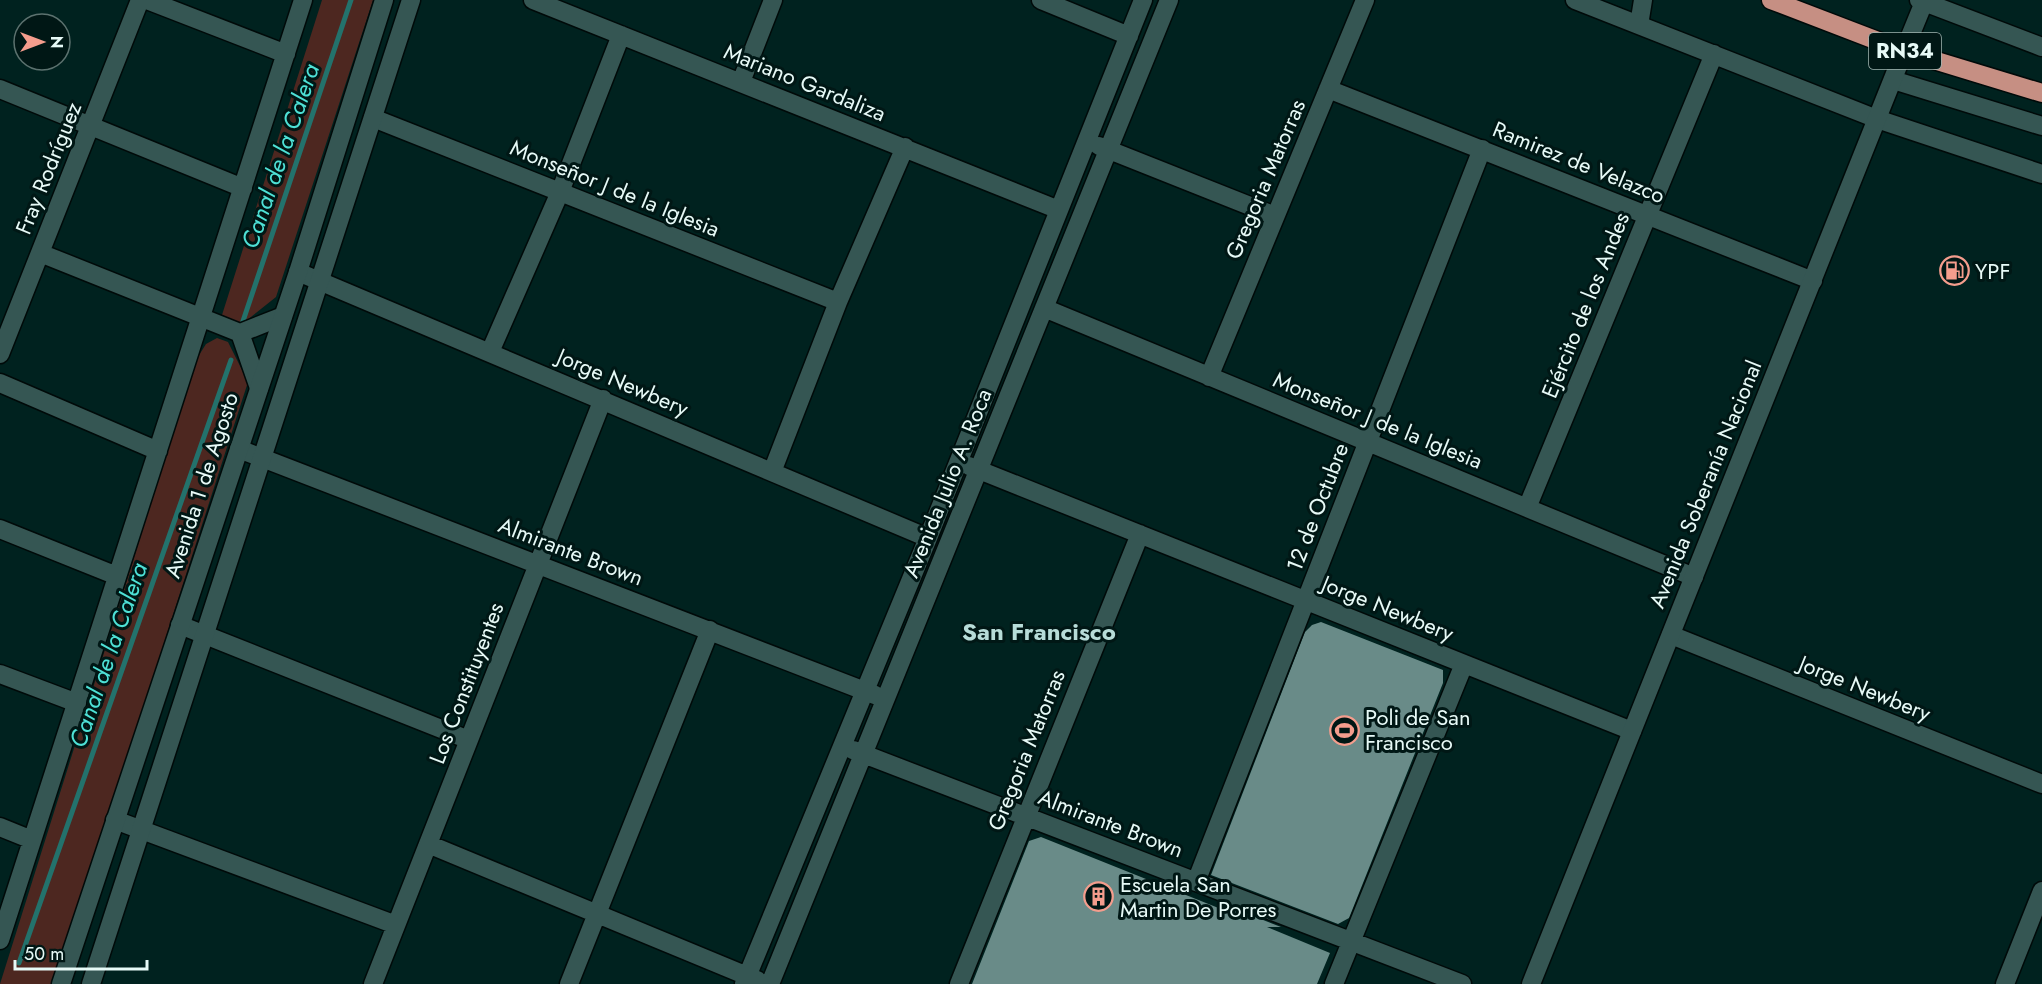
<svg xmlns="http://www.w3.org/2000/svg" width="2042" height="984" font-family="Jost,sans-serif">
<rect width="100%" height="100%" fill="#00221f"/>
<path fill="#4d2720" d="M322,0H373L276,297L242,324L222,315Z
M217,338L228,342L248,382L54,984H0L196,360L206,344Z"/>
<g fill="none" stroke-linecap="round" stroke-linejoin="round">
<path stroke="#23726c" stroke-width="5" d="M242,324L351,0
M19,963L231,360"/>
</g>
<path fill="#698b88" d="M1321,622L1443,670V683L1349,918L1338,924L1211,875L1305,632L1312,625Z
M1041,837L1226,911L1223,904L1281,927H1267L1330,953L1317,984H972L1029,841Z"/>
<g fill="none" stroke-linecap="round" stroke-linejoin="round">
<defs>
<path id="minor" d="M147,0L286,54
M533,0L1059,210
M1041,0L1129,36
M1575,0L1877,119L2042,174
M1919,0L2042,47
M1639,25L1643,0
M1904,51L1924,2
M1893,80L2042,126
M741,82L773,0
M0,89L243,188
M1328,89L1813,281
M373,118L838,302
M1099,146L1275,216
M40,253L240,333
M298,272L928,538
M1044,308L1694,577
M240,333L259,388
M240,333L283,316
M490,352L560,192L621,35
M0,354L140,0
M1209,377L1365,0
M0,383L158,451
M239,449L875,695
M969,466L1632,731
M772,472L838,302L905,147
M1527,508L1714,54
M0,529L117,576
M180,625L469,740
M1671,635L2042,784
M0,674L77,703
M853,750L1462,984
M115,820L396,925
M0,827L32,840
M428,844L757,980
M1196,882L1482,149
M0,940L303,0
M373,984L603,399
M569,984L710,630
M744,984L928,538L1143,0
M770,984L1169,0
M959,984L1140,534
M1334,984L1464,664
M2005,984L2042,891"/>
<path id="tertiary" d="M61,984L298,272L384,0
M91,984L411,0
M1531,984L1904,51"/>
<path id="trunk" d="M1771,0L1904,51L2042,93"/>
</defs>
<use href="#minor" stroke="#000a09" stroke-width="21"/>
<use href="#tertiary" stroke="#000a09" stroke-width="21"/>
<use href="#trunk" stroke="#000a09" stroke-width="21"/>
<use href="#minor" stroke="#355653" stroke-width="18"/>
<use href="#tertiary" stroke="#355653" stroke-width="18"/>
<use href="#trunk" stroke="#c68f83" stroke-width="18"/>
</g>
<defs>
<symbol id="fuel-ring" viewBox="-11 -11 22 22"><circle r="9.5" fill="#001715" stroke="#f49d8d" stroke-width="1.5"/><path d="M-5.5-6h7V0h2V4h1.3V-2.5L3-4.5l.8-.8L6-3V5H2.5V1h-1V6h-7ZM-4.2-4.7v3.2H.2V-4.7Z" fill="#f49d8d"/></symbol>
<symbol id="stadium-ring" viewBox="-11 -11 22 22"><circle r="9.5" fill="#001715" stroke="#f49d8d" stroke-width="1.5"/><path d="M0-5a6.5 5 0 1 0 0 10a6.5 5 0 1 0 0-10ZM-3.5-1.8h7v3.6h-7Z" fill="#f49d8d"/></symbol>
<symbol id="building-ring" viewBox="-11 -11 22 22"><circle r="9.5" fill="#001715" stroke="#f49d8d" stroke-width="1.5"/><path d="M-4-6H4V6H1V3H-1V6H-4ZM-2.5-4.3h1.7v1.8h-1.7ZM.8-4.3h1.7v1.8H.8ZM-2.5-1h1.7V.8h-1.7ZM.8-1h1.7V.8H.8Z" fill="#f49d8d"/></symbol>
</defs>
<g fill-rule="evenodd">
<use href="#fuel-ring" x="1938" y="254" width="33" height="33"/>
<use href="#stadium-ring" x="1328" y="714" width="33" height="33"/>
<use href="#building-ring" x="1082" y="880" width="33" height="33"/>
</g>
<g text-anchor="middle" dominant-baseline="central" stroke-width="6" stroke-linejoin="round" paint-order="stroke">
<rect fill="#001715" stroke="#a2b6b3" stroke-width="1.5" x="1869" y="33" width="72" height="36" rx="4.5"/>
<g font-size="21" font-weight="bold" fill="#e7faf7">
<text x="1905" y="51">RN34</text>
</g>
<g font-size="22" fill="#e7faf7" stroke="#001715">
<text transform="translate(805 82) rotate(22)">Mariano Gardaliza</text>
<text transform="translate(1579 162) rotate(22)">Ramirez de Velazco</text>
<text transform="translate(48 168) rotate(-68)">Fray Rodríguez</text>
<text transform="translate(1265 179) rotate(-67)">Gregoria Matorras</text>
<text transform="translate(615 188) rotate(22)">Monseñor J de la Iglesia</text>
<text transform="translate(1585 305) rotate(-68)">Ejército de los Andes</text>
<text transform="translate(623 382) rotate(23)">Jorge Newbery</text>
<text transform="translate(1378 420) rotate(22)">Monseñor J de la Iglesia</text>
<text transform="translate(947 483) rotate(-68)">Avenida Julio A. Roca</text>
<text transform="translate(1705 484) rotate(-68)">Avenida Soberanía Nacional</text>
<text transform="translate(201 485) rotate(-72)">Avenida 1 de Agosto</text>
<text transform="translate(1317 507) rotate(-69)">12 de Octubre</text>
<text transform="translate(571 551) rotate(21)">Almirante Brown</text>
<text transform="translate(1388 608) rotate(22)">Jorge Newbery</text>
<text transform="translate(466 683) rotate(-69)">Los Constituyentes</text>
<text transform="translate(1865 688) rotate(22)">Jorge Newbery</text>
<text transform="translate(1026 750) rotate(-68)">Gregoria Matorras</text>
<text transform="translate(1111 823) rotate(21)">Almirante Brown</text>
</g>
<g font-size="22" fill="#e7faf7" stroke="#001715" text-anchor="start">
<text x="1975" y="271">YPF</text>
<text x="1365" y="717">Poli de San<tspan x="1365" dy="25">Francisco</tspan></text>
<text x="1120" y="884">Escuela San<tspan x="1120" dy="25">Martin De Porres</tspan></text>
</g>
<g font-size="24" font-style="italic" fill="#4ee1d6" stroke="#001715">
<text transform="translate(280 156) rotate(-71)">Canal de la Calera</text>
<text transform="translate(108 655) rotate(-71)">Canal de la Calera</text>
</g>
<g font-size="24" font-weight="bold" fill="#b7dcd8" stroke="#001715">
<text x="1039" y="631">San Francisco</text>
</g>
</g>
<g transform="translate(42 42) rotate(90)"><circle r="28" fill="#001715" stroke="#5c726f" stroke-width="1.5"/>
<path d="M0-4.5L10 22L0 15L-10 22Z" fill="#f49d8d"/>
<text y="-9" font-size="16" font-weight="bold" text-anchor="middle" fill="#e7faf7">N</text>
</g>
<path d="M15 960v9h132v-9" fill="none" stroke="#e7faf7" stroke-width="3"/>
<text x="24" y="960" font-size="18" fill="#e7faf7" stroke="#001715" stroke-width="4.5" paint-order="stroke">50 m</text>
</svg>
